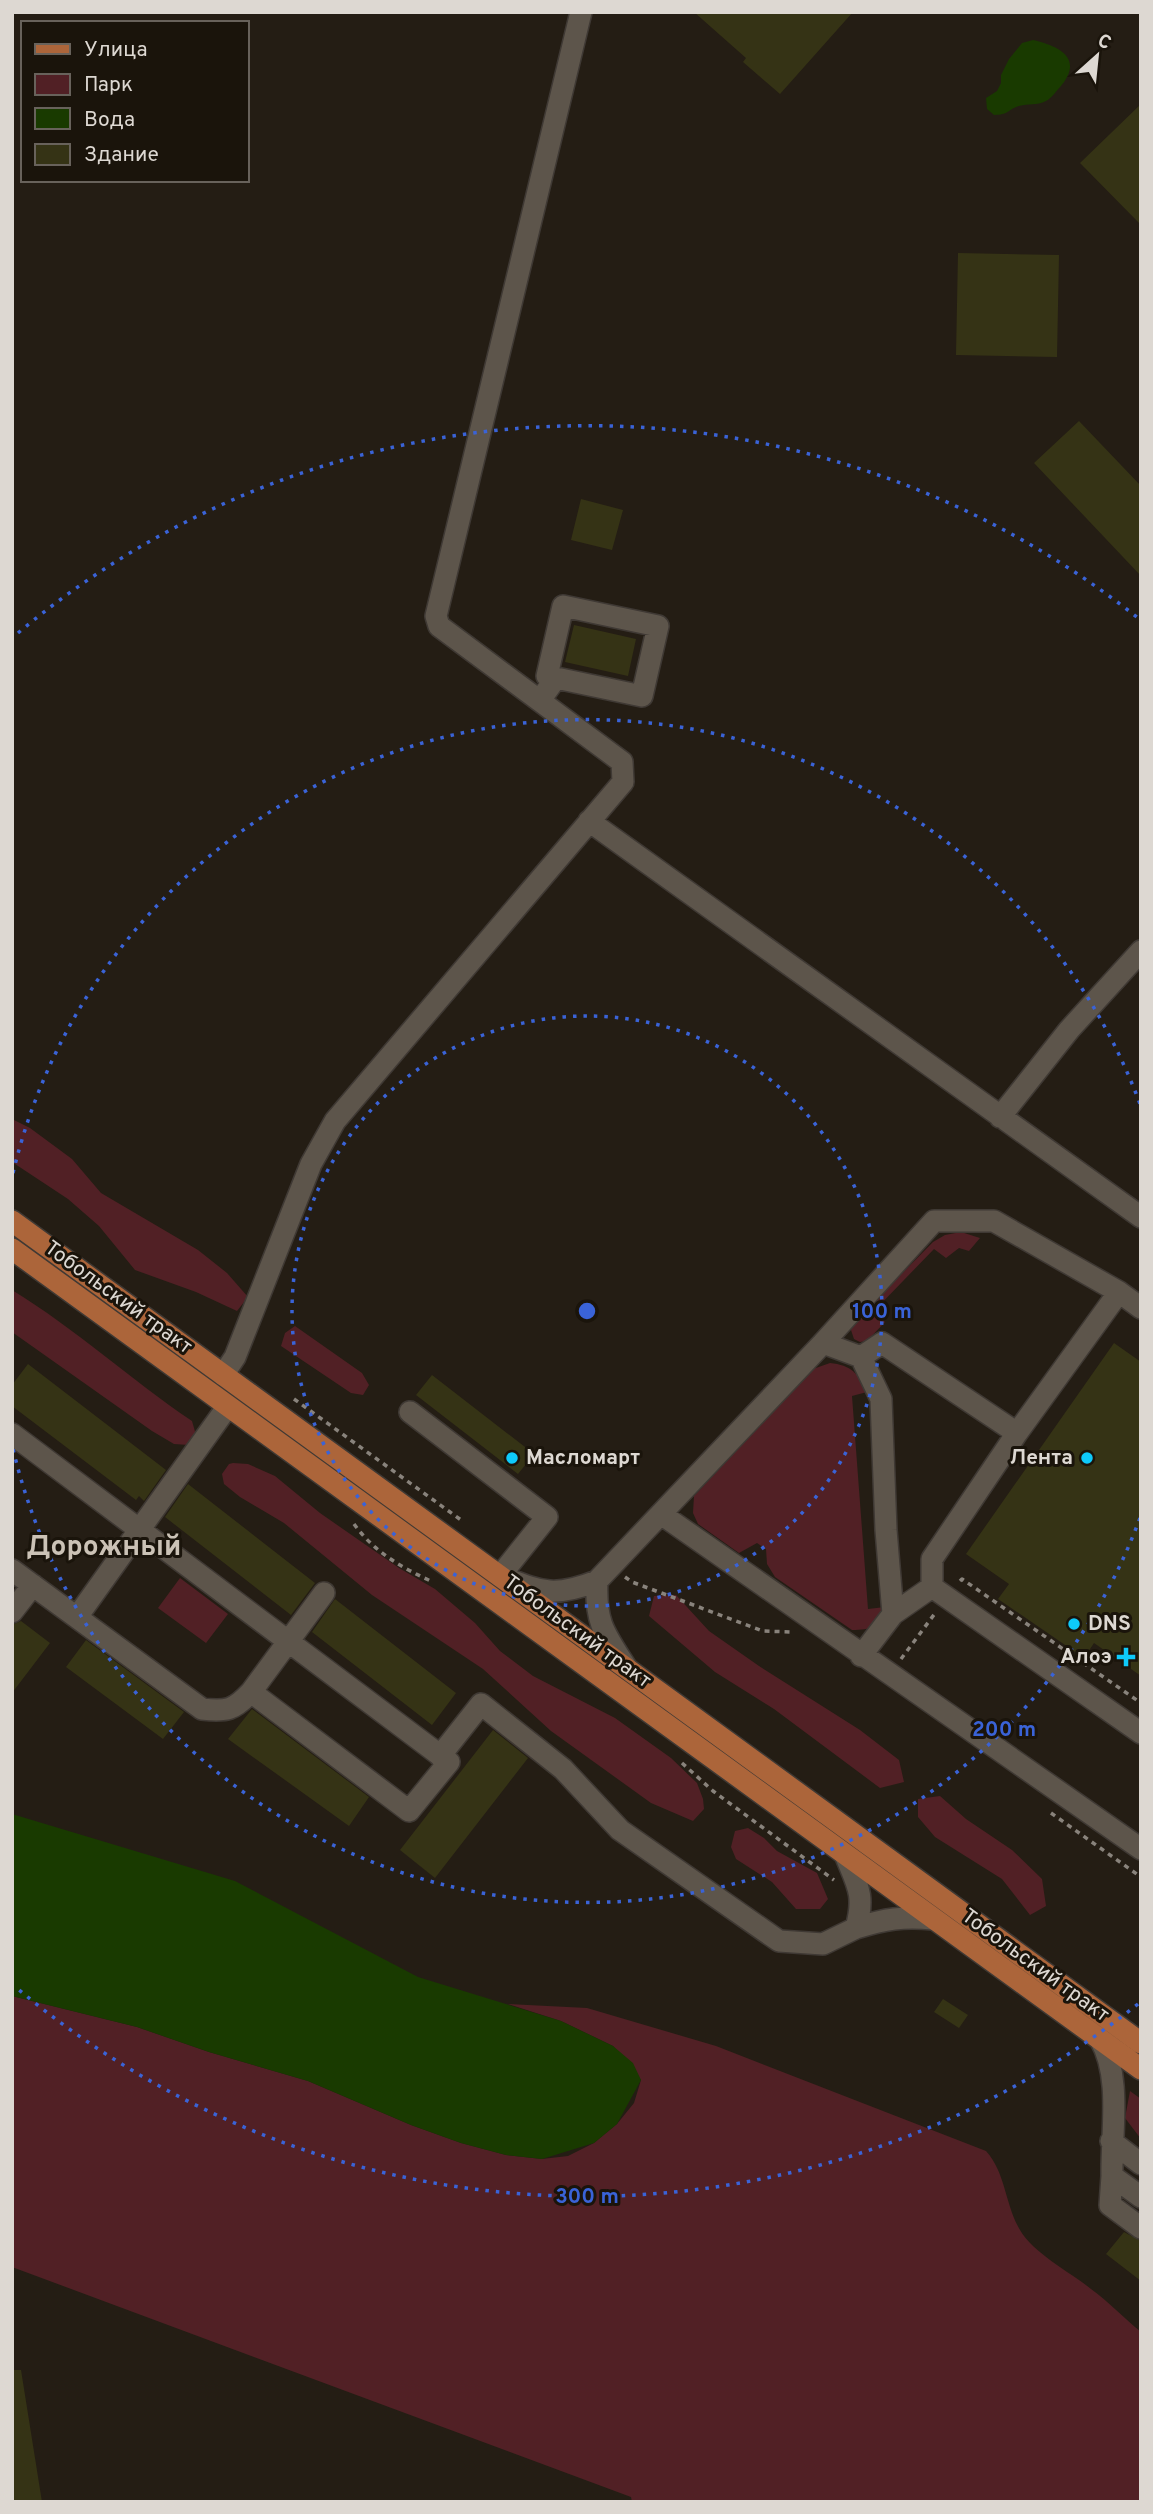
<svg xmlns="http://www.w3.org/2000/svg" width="1153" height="2514" font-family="Overpass,sans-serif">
<rect width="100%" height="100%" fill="#241d14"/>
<path fill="#512025" d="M12,1119L30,1128L72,1159L101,1193L198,1250L227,1273L248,1297L237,1311L196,1292L135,1270L99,1226L68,1199L12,1162Z
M961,1232L980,1238L969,1251L959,1248L946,1258L934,1249L874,1311L885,1322L867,1341L860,1342L854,1339L851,1330L855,1321L933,1242L945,1235Z
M12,1290C76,1329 131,1380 192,1421L196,1435L189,1445L174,1444L152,1431L12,1332Z
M295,1326L362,1373L369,1385L363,1395L351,1393L281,1346L285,1333Z
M830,1363C851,1365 859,1374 867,1392L852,1396L868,1609L885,1607C879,1627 871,1630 852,1630L775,1577L767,1564L766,1549L757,1543L739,1553L698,1524L693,1513L694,1496L813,1369Z
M233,1463L248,1464L275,1476L320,1513L399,1568L435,1589L475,1623L500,1651L533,1676L615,1718L671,1758L697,1783L703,1799L704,1809L693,1821L651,1803L551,1731L483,1669L372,1595L284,1523L240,1497L224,1484L222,1474L229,1464Z
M180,1578L228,1614L206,1643L158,1608Z
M676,1595L709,1631L759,1666L860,1730L899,1760L904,1782L880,1788L774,1709L715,1672L649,1616L654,1596Z
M940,1796L966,1819L1012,1850L1042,1879L1046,1906L1030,1915L1002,1879L935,1837L918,1817V1799Z
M748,1828L764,1838L777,1851L817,1873L828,1899L820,1909H796L772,1882L736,1859L731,1847L735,1831Z
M12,1996L137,2027L209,2052L308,2081L411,2125L461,2143L506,2155L542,2159L568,2156L594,2143L617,2124L634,2103L641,2080L613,2046L561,2021L508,2004L587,2008L716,2046L986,2151C1006,2173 1005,2205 1020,2230C1033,2253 1070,2272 1091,2289C1109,2302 1124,2318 1141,2332V2502H632L631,2497L12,2267Z
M1130,2091L1141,2099V2139L1125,2118Z"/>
<path fill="#193a00" d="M1033,40C1059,46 1084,58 1061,86C1056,91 1052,98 1046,101C1037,106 1028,103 1019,106C1007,110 1009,115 994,115L987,109L986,98L997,91L1001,83V75L1009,59L1022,43Z
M12,1814L235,1881L418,1977L561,2021L613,2046L633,2063L641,2080L617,2124L594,2143L542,2159L506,2155L461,2143L411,2125L308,2081L209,2052L137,2027L12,1996Z"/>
<path fill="#353315" d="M694,12H853L780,94L743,62L746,58Z
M1141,104V225L1080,163Z
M958,253L1059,255L1057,357L956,355Z
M1079,421L1141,486V576L1034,463Z
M581,499L623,510L612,550L571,540Z
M574,625L636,639L628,676L565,662Z
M1114,1343L1141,1362V1676L1094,1643L1084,1658L998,1599L1009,1584L966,1554Z
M28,1364L166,1470L144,1501L139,1496L136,1500L12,1406V1385Z
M432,1375L534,1454L518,1474L416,1395Z
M188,1484L315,1583L291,1615L165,1517Z
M335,1599L456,1693L432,1725L312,1632Z
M21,1621L50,1643L12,1693V1625Z
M86,1640L184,1712L163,1739L66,1667Z
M252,1709L369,1797L349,1826L228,1739Z
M493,1730L528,1758L435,1878L400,1850Z
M943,1999L968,2015L959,2028L934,2012Z
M1124,2232L1141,2241V2281L1106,2254Z
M12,2370H21L42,2502H12Z"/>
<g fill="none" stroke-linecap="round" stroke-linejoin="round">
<defs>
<path id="minor" d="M540,700L556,678L642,696L658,626L563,606L547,676L556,678
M589,821L1141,1217
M1000,1117L1069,1030L1141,951
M823,1343L861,1357L882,1343L1017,1433L932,1559V1587L1141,1733
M861,1357L881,1399L886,1530L893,1614L861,1656
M223,1375L235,1357L311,1164L335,1121L623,782L622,762L439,626L436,616L581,12
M410,1412L547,1517L500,1576C542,1592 553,1598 597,1581L823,1343L934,1221H994L1119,1292L1141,1308
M1017,1433L1119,1292
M12,1434L449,1762L409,1811L251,1692C234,1710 227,1712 202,1709L12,1570
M661,1514L1141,1849
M597,1581C595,1622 604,1633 626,1667
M12,1612L33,1585
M893,1614L932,1587
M77,1617L228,1406
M251,1692L324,1593
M440,1756L481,1704L563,1769L620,1830L779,1941L823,1944L856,1928
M846,1857C858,1886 865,1896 856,1928C885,1919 903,1916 933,1919
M1100,2039C1122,2077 1111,2133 1112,2176L1141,2197
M1111,2141L1141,2164
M1112,2176L1110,2205L1141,2228"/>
<path id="major" d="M12,1221L1141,2043
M12,1249L1141,2069"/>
</defs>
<use href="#minor" stroke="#3f3934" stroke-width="24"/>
<use href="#major" stroke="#3f3934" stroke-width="24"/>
<path stroke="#89837c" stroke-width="3.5" stroke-dasharray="5 5" stroke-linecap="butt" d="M294,1399L461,1520
M354,1524C374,1552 402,1568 433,1582
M625,1577L632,1582L763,1631L793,1632
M960,1581L962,1579L1141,1703
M901,1659L936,1612
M682,1763L713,1791L834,1880
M1051,1813L1141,1877"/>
<use href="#minor" stroke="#5d554b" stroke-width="21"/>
<use href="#major" stroke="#ac653a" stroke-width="21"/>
</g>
<g fill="none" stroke="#3a63d7" stroke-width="3.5" stroke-dasharray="3.5 7">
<circle cx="587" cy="1311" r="295"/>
<path d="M1140 1518A590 590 0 0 1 13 1449M13 1173A590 590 0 0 1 1140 1104"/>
<path d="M1138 2004A885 885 0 0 1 18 1989M18 633A885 885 0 0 1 1138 618"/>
</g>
<g fill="#0ecafa" stroke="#1a140b" stroke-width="2.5">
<circle cx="512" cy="1458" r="7"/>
<circle cx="1087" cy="1458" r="7"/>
<circle cx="1074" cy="1624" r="7"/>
<path d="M1122.5 1646.5h7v7h7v7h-7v7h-7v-7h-7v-7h7z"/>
</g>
<g text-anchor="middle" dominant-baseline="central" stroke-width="6" stroke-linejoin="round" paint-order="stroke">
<g font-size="21" fill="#ddd8d2" stroke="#1a140b">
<text transform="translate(118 1298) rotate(36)">Тобольский тракт</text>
<text transform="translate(577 1632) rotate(36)">Тобольский тракт</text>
<text transform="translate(1035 1966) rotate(36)">Тобольский тракт</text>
</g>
<g font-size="21" font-weight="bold" fill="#ddd8d2" stroke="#1a140b" text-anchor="start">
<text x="526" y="1458">Масломарт</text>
<text x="1073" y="1458" text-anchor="end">Лента</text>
<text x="1088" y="1624">DNS</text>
<text x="1112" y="1657" text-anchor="end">Алоэ</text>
</g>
<g font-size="28" font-weight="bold" fill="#cbc2b6" stroke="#1a140b">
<text x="104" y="1548">Дорожный</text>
</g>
</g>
<circle cx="587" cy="1311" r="10" fill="#3a63d7" stroke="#1a140b" stroke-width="3.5"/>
<g font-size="21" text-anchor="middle" font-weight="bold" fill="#3a63d7" stroke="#1a140b" stroke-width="6" stroke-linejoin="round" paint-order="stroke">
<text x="882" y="1318">100 m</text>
<text x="1004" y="1736">200 m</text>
<text x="587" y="2203">300 m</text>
</g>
<rect width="1153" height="2514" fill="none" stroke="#ddd8d2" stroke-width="28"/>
<rect x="21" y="21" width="228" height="161" fill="#1a140b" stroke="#68625b" stroke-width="2"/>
<rect x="35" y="44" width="35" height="10" fill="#ac653a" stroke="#68625b" stroke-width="2"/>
<text x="84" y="56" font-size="21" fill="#ddd8d2">Улица</text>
<rect x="35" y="74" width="35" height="21" fill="#512025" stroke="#68625b" stroke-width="2"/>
<text x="84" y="91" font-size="21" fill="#ddd8d2">Парк</text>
<rect x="35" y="108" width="35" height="21" fill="#193a00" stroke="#68625b" stroke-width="2"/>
<text x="84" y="126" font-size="21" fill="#ddd8d2">Вода</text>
<rect x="35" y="144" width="35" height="21" fill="#353315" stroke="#68625b" stroke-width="2"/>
<text x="84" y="161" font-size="21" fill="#ddd8d2">Здание</text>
<g transform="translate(1097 56) rotate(27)" stroke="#1a140b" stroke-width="5" paint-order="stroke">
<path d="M0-5L12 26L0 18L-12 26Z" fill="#ddd8d2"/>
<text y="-10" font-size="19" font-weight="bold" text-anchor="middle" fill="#ddd8d2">С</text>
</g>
</svg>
